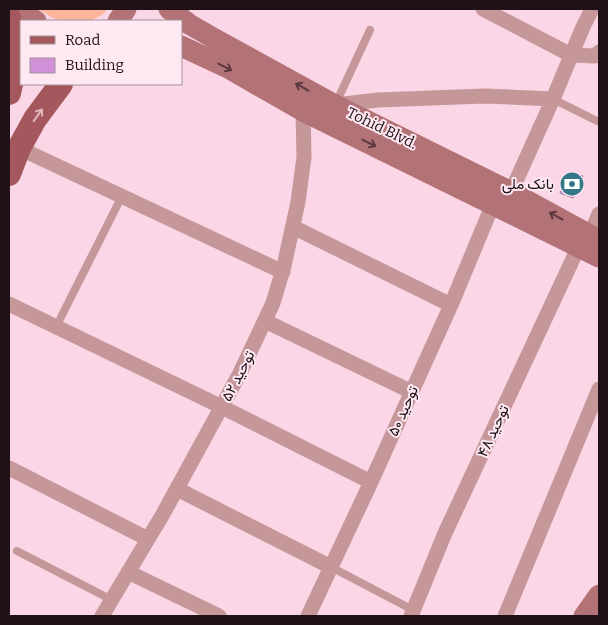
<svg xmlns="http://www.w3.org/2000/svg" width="608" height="625" font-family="Bitter,Vazirmatn,serif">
<rect width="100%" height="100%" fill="#fad6e6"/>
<path fill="#feb69b" d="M38,9H108L102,15L90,21H61L53,18Z"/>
<path fill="#d191d9" stroke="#9b849d" d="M570,172L583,176L573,198L560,193Z"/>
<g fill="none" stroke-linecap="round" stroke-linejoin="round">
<path stroke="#c59799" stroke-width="8" d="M553,99L599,122
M336,103L370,30
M56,327L122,196
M17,551L112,600
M331,567L413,610"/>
<path stroke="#c59799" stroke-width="15" d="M483,9L571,55L595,56L599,52
M335,105L378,100L485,96L553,99
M19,148L283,272
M511,192L553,99L583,27L592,9
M293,227L451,305
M590,235L599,214
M9,304L222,407L371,482
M265,321L412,392
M9,468L148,539
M177,489L331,567
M128,572L219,616
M102,616L163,514L240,373L273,303L284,266L298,202L304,157L303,111
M308,616L371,482L451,305L493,204
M411,616L445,533L579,246
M505,616L599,389"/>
<path stroke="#b37276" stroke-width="21" d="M16,9L36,21
M169,9L189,24L215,39L335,105L511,192L599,240
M118,21L126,9
M181,46L228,68L303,111L599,257
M584,616L599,595"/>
<path stroke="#a5575e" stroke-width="24" d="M9,18C12,29 16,42 15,54C15,67 12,81 9,93
M9,174L19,148L35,119L61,84"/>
</g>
<defs><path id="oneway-shaft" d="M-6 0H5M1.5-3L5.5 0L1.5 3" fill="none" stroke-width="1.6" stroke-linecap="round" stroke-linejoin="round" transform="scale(1.25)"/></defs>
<g stroke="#5a383e">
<use href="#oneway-shaft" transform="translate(225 67) rotate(27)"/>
<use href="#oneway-shaft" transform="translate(302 87) rotate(-151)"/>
<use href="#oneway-shaft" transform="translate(369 143) rotate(26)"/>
<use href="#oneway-shaft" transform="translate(556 216) rotate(-151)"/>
</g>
<use stroke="#dfb5be" href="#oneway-shaft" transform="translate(38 115) rotate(-55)"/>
<defs>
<symbol id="bank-disc" viewBox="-11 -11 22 22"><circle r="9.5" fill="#347788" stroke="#fee8f2"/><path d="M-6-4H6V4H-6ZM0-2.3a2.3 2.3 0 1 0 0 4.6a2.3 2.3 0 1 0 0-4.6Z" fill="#fff"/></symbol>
</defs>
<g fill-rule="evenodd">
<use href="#bank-disc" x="558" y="170" width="28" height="28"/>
</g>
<g text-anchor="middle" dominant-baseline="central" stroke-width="4" stroke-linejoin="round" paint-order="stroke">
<g font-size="15" fill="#1e1218" stroke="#fee8f2">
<text transform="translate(382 128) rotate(26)">Tohid Blvd.</text>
<text transform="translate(238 376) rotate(-63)">توحید ۵۲</text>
<text transform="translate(403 411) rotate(-66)">توحید ۵۰</text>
<text transform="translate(493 431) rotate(-65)">توحید ۴۸</text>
</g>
<g font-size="15" fill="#1e1218" stroke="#fee8f2" text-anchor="end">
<text x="554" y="184">بانک ملی</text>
</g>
</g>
<rect width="608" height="625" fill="none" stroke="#1e1218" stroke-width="20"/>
<rect x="20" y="20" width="162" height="65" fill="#fee8f2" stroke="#a4929b"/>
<rect x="30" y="36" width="25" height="8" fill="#a5575e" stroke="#a4929b"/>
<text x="65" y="45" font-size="15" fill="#1e1218">Road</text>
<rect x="30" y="58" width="25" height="15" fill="#d191d9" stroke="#a4929b"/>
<text x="65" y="70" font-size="15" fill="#1e1218">Building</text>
</svg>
